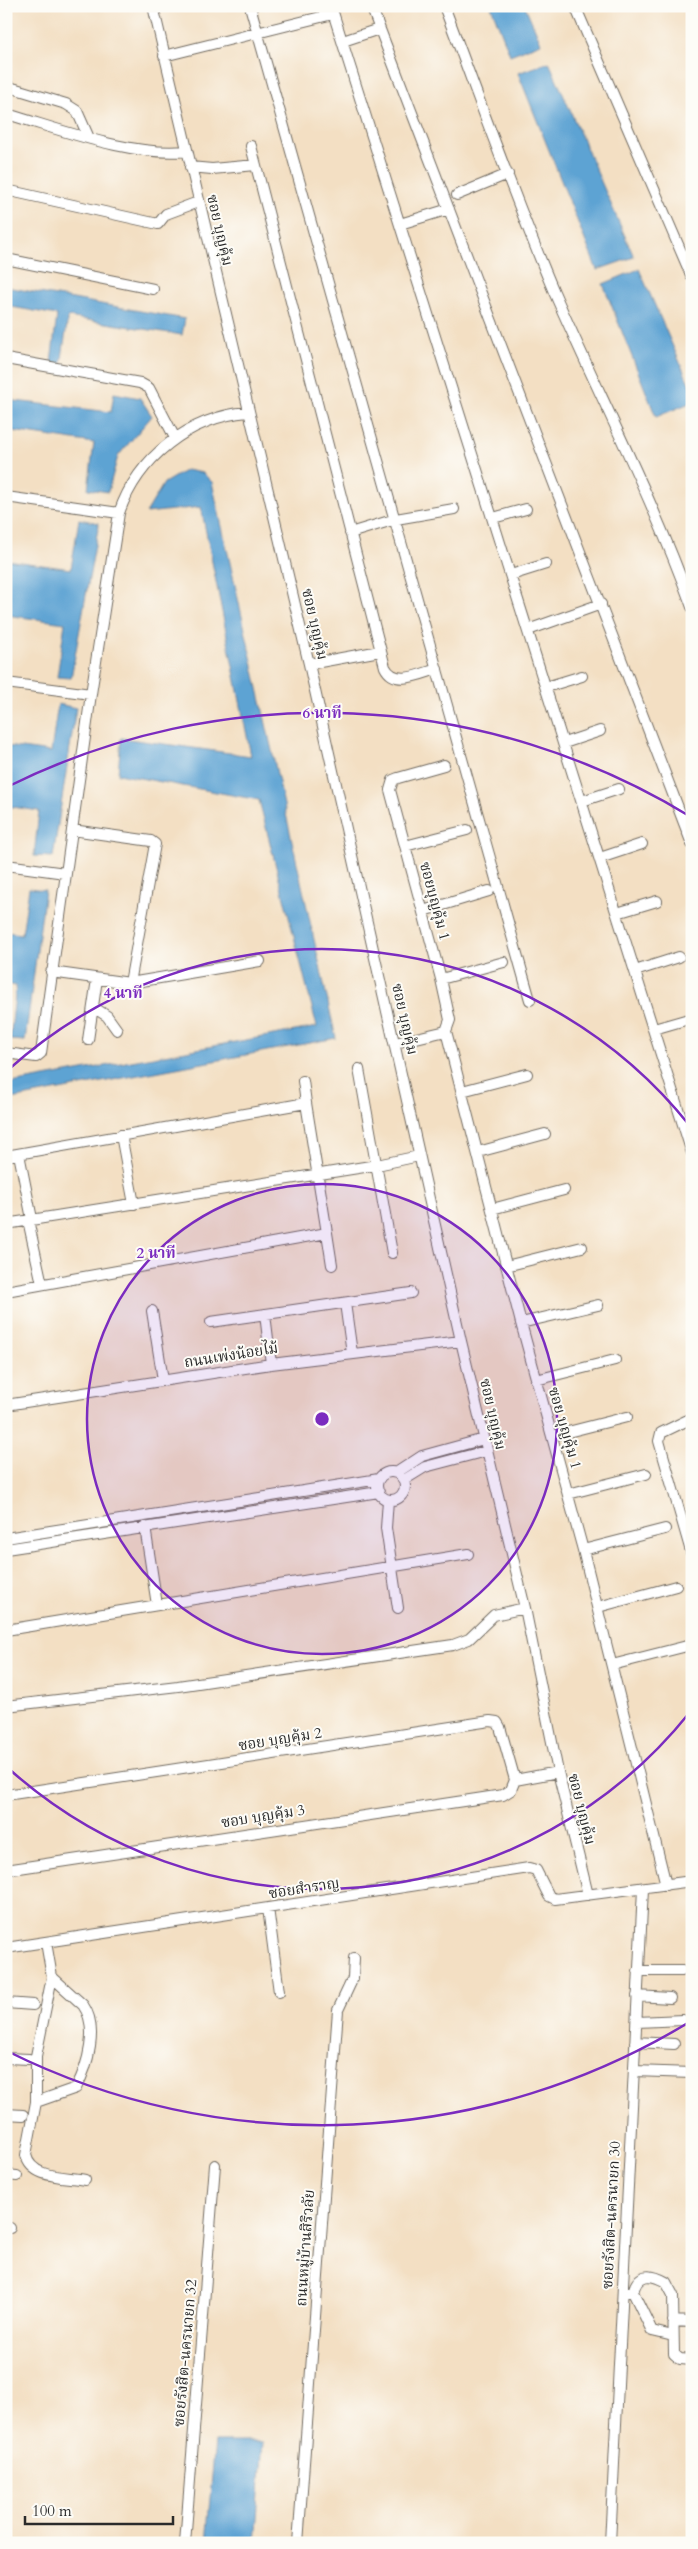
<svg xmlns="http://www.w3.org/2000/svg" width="698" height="2549" font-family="Cardo,'Noto Serif Thai',serif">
<rect width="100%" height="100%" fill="#fdfcf7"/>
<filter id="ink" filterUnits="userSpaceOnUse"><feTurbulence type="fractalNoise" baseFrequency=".02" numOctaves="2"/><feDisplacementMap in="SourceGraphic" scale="10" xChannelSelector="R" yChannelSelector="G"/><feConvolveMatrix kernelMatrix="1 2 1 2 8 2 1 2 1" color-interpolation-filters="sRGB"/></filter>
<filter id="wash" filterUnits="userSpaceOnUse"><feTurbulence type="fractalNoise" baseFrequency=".0096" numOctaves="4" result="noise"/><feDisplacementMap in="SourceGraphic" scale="20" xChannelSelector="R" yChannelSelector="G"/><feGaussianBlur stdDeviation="1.12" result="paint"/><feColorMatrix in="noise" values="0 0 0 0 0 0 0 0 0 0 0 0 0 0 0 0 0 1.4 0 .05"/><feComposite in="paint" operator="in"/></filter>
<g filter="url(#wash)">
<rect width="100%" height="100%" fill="#f3dfc3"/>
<path fill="#5da3d3" stroke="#44677f" d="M491,6H525L541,43L510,55Z
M549,62L634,257L597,270L518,73Z
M639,269L692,390V402L656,417L603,284Z
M6,287L185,319L182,335L68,317L61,365L51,363L57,315L6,306Z
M114,393L140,398L152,416L118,456L108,492L88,489L94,443L6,430V400L111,412Z
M186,470L203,473L212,482L336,1038L6,1100V1084L317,1027L259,800L118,774L121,738L251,756L201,507L146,513L164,483Z
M79,519L99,523L71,678L57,677L65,623L6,615V560L71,569Z
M58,704L76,708L53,857L34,856L39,811L6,806V746L51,752Z
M29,888L45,890L25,1041L10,1040L16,986L6,984V932L22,934Z
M215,2442H263L255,2543H206Z"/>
</g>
<g filter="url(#ink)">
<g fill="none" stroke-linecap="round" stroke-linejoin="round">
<defs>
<path id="minor" d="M153,6L309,664L461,1341L525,1608L558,1772L588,1895
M250,6L530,1000
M331,6L692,1153
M371,6L692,844
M444,6C480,101 514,198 554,292C600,397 653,499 692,607
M575,6L692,277
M343,41L379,29
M164,56L333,14
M6,86L66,104L77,111L89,138
M10,115C62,130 133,157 186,151
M251,146L385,667C395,687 420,674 437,669
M190,167L212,169L256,165
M6,190L158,224L166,214L198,202
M457,195L508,174
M400,224L449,209
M6,259L153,289
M6,359L140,383L149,388L175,438
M6,497L119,513
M493,518L526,509
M350,533L396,519L454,509
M511,575L546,564
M528,630L601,604
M309,664L380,651
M6,683L91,694
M546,687L582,676
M564,743L600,731
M444,765L398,778L393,780L390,790L441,979L450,1020L446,1031
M582,801L619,789
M405,846L467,830
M600,858L642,844
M6,865L65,873
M423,911L489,891
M617,913L657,901
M635,971L679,957
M51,972L130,983L155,844L151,841L72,830
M441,979L504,962
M130,983L260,961
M93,1007L107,1016L117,1030
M654,1029L692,1018
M88,1040L97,979
M395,1043L446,1031L521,1323L583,1550L666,1885
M6,1053L36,1057L41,1053L91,694L119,513C138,458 189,417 248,412
M359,1069L392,1253
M303,1081L306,1103
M462,1091L527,1074
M121,1135L134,1204
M478,1152L545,1134
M19,1154L32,1219
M6,1156L306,1103L327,1233L6,1291
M492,1209L564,1190
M28,1220L42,1284
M6,1224L377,1165L419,1156
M327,1233L332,1265
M506,1266L582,1247
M345,1303L352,1353
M152,1311L163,1380
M265,1314L271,1364
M211,1322L411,1293
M521,1323L598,1305
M536,1380L615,1360
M6,1405L271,1364L461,1341
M692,1418L661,1433L659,1441L692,1555
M552,1436L627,1417
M377 1486a14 14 0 1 1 28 0a14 14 0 1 1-28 0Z
M396,1473L422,1456L484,1439
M404,1480L425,1467L486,1451
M568,1494L646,1474
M388,1500L386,1528L398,1608
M145,1527L157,1605
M6,1538L379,1479
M6,1549L379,1492
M583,1550L665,1529
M598,1607L676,1586
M6,1630L468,1554
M612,1665L691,1645
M6,1706L178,1686L453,1645L469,1639L494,1615L525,1608
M515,1780L558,1772
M6,1795L490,1721L497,1722L500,1727L515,1780
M6,1870L503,1795L511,1790L515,1780
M268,1908L279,1992
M46,1942L52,1977L83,2005C99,2027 88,2066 76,2088L36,2102L26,2155C31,2179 65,2176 85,2180
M6,1948L529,1868L536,1870L549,1896L555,1899L692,1881
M638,1971H682
M637,1996L670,1998
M6,2003L33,2005
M637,2022L683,2020
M635,2042L674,2044
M6,2058L29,2059
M634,2071L692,2073
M36,2102V2056L52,1977
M6,2114L23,2115
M6,2175L17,2176
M6,2228H10
M626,2292H633L652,2331L673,2336
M633,2292C638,2273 650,2273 666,2282L673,2295L674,2354L680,2359L692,2360
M673,2321L692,2322
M185,2543L215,2165
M298,2543L338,2010L353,1978L354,1958
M610,2543L643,1889"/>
</defs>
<use href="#minor" stroke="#716a60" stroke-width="12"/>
<use href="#minor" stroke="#fff" stroke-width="10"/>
</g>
</g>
<circle cx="322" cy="1419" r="235" fill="#7b2cbf" fill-opacity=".12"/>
<g fill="none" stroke="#7b2cbf" stroke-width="2.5">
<circle cx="322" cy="1419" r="235"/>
<path d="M690 1712A470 470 0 0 1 8 1768M8 1070A470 470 0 0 1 690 1126"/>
<path d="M691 2021A706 706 0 0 1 7 2051M7 787A706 706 0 0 1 691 817"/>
</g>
<g text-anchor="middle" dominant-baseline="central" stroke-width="4" stroke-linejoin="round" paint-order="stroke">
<g font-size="15" fill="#2b2b2b" stroke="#fdfcf7">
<text transform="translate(220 230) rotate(77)">ซอย บุญคุ้ม</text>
<text transform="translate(315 624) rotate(77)">ซอย บุญคุ้ม</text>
<text transform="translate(435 901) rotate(75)">ซอยบุญคุ้ม 1</text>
<text transform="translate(405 1019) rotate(77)">ซอย บุญคุ้ม</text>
<text transform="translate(231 1355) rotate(-9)">ถนนเพ่งน้อยไม้</text>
<text transform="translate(493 1414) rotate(77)">ซอย บุญคุ้ม</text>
<text transform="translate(565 1428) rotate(74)">ซอย บุญคุ้ม 1</text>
<text transform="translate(280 1739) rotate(-9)">ซอย บุญคุ้ม 2</text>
<text transform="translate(582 1809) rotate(76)">ซอย บุญคุ้ม</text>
<text transform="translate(263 1816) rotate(-9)">ซอบ บุญคุ้ม 3</text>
<text transform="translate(304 1888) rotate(-9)">ซอยสำราญ</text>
<text transform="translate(611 2215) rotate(-87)">ซอยรังสิต-นครนายก 30</text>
<text transform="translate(305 2248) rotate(-86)">ถนนหมู่บ้านสิริวลัย</text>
<text transform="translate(185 2353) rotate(-85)">ซอยรังสิต-นครนายก 32</text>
</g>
</g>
<circle cx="322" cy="1419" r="8" fill="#7b2cbf" stroke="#fdfcf7" stroke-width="2.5"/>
<g font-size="15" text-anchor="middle" font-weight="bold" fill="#7b2cbf" stroke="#fdfcf7" stroke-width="4" stroke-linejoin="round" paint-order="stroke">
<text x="322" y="718">6 นาที</text>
<text x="123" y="998">4 นาที</text>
<text x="156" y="1258">2 นาที</text>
</g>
<rect width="698" height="2549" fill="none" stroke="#fdfcf7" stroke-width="25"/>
<path d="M25 2516v8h148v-8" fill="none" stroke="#2b2b2b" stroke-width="2.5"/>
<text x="32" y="2516" font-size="15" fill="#2b2b2b" stroke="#fdfcf7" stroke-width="4" paint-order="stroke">100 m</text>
</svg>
